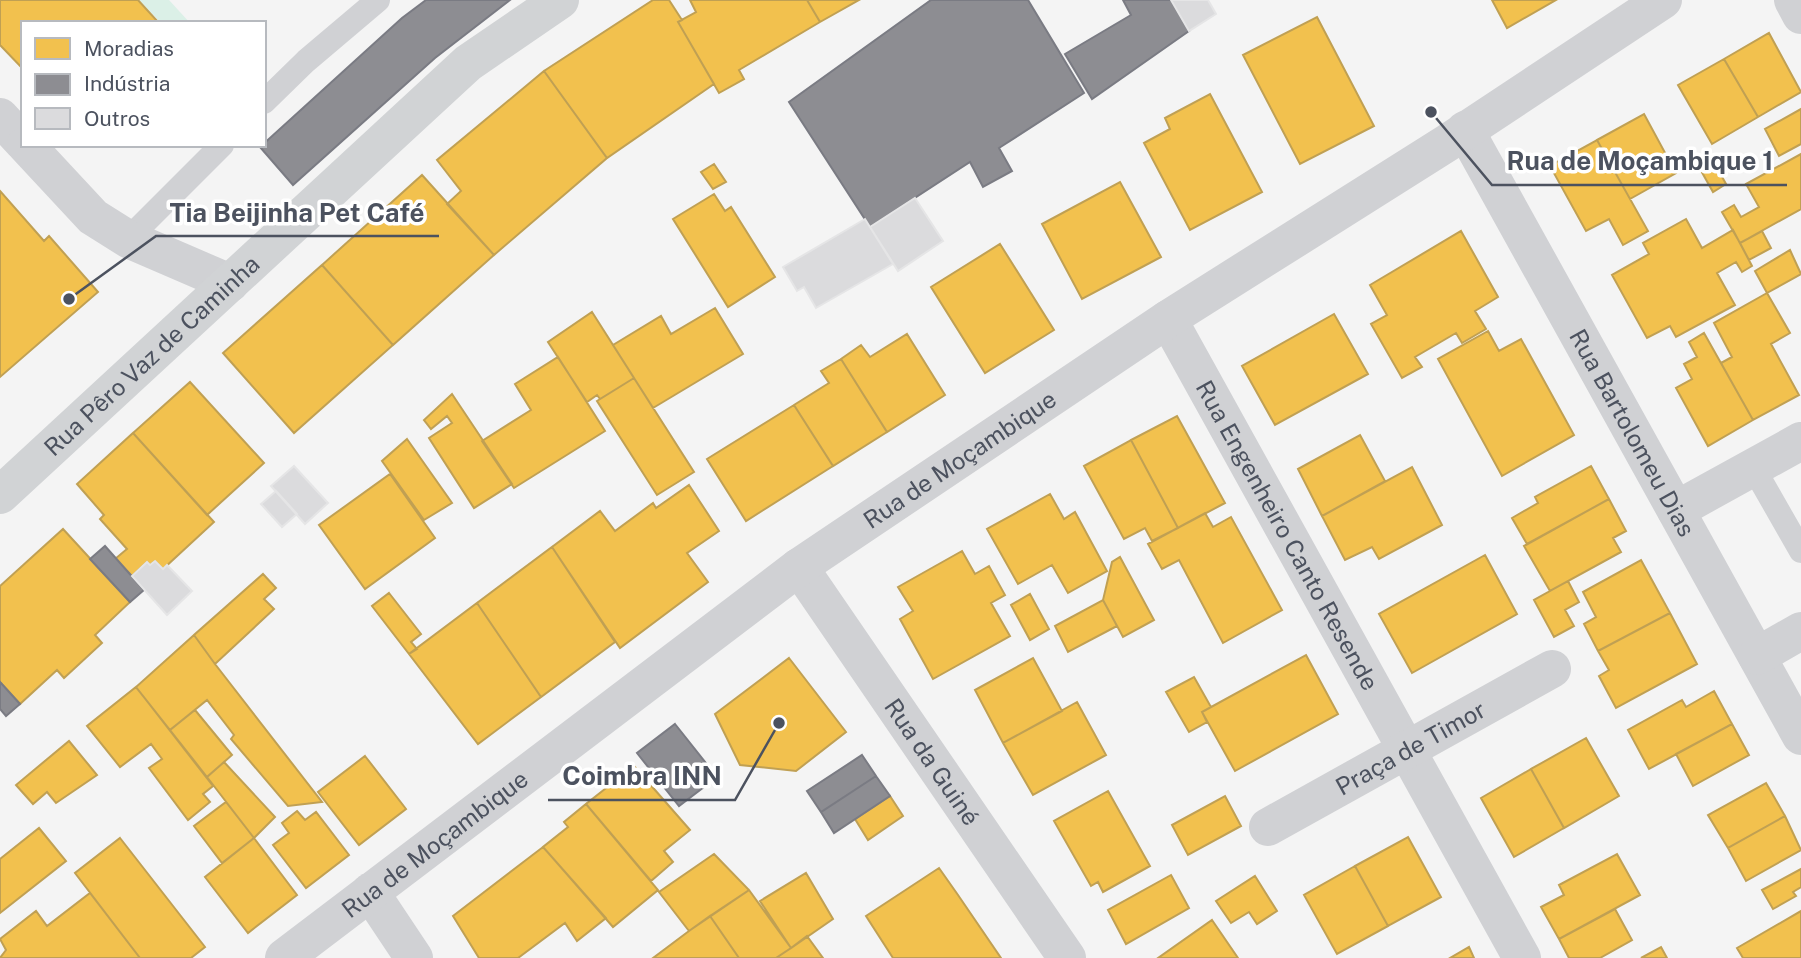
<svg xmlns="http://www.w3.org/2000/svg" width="1801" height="958" font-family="'Public Sans',sans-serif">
<rect width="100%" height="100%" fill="#f4f4f4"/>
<path fill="#dbf0e7" d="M139,0H169L190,23H161Z"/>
<path fill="#f2c14e" stroke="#c0a053" stroke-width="2" d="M0,0H138L159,23H23V69L0,45Z
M653,0H669L682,20L678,22L714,84L607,158L544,71Z
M690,0H807L820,22L739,70L744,79L719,93L678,22L696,12Z
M807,0H859L820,22Z
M1492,0H1556L1507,28Z
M1317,17L1374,126L1300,164L1243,55Z
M1769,33L1801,92L1758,117L1724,59Z
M1724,59L1758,117L1712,144L1678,85Z
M544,71L607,158L494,255L447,204L461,191L437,160Z
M1210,94L1262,192L1190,230L1144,143L1170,129L1165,118Z
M1801,109V144L1779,156L1765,129Z
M1644,114L1676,173L1630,199L1597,140Z
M1597,140L1648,231L1623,245L1609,219L1586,231L1550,166Z
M1801,154V209L1740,243L1722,212L1734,205L1741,217L1759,207L1746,184Z
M1712,159L1726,184L1713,192L1699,167Z
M714,164L726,182L713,189L701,172Z
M422,175L494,255L393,345L322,265Z
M1120,182L1161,257L1082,299L1042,224Z
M0,191L44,241L49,236L98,292L0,377Z
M714,194L725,211L731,207L775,277L728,307L673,219Z
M1686,219L1702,248L1733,230L1752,266L1742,272L1736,262L1717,273L1735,305L1676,337L1670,326L1647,338L1612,275L1649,254L1643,243Z
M1461,231L1498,297L1475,311L1486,329L1462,343L1456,333L1415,357L1422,367L1402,378L1371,324L1387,315L1370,285Z
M1762,231L1771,248L1749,260L1740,243Z
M1000,244L1054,330L985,373L931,287Z
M1790,250L1801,274L1767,293L1755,271Z
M322,265L393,345L294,433L223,353Z
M1767,293L1790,333L1771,344L1799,395L1753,420L1721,363L1732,357L1714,323Z
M715,308L743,354L653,408L613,345L661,316L671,334Z
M592,312L634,378L600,399L597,395L587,402L548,342Z
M1334,314L1368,374L1275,425L1242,366Z
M1488,331L1499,351L1521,339L1574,435L1502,476L1438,359Z
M1704,333L1753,420L1708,446L1676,388L1692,379L1684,364L1697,357L1689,342Z
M907,334L945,395L887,432L841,359L861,345L870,357Z
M558,357L605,431L514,488L482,441L531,410L515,384Z
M841,359L887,432L833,466L794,405L829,383L821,371Z
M634,378L694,472L657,495L597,401Z
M190,382L264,463L207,515L133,433Z
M452,394L512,484L474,508L429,438L452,423L447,416L431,429L424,420Z
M794,405L833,466L746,521L707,459Z
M1177,416L1225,503L1178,528L1131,440Z
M133,433L214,522L163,569L155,561L150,565L147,562L132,576L115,559L127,549L100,519L104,515L77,484Z
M1360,435L1385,481L1322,516L1298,469Z
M407,439L452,503L424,520L382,461Z
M1131,440L1178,528L1152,541L1145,528L1124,539L1084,466Z
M1591,466L1609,499L1527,544L1512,518L1538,503L1535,497Z
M1412,467L1442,525L1379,559L1372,547L1345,560L1322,516Z
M390,474L435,538L365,589L319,525Z
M689,485L719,531L687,553L708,582L620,648L552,547L600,511L615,531L653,503L656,508Z
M1050,494L1064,519L1075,512L1107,571L1068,593L1052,565L1018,584L987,529Z
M1609,499L1626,531L1613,538L1621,552L1550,591L1524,546Z
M1205,513L1213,527L1231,517L1282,610L1223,643L1179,560L1162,569L1148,544Z
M63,529L130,602L95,635L102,643L64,678L57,670L20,704L0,682V586Z
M552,547L615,642L541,697L477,603Z
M962,551L975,574L989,566L1005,595L991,603L1010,636L933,679L900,619L913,611L898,587Z
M1485,555L1517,614L1412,673L1379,614Z
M1120,557L1154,620L1123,637L1103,600L1112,562Z
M1641,560L1670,613L1598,651L1584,624L1596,617L1583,592Z
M263,574L276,588L264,599L274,609L215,664L194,635Z
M1568,581L1579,602L1565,610L1574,626L1554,637L1534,600Z
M389,593L421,634L411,642L417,649L409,654L372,606Z
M1030,594L1049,629L1030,640L1011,605Z
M1103,600L1117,626L1068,652L1055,626Z
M477,603L541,697L478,744L409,654Z
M1670,613L1697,664L1616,708L1599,676L1609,670L1598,651Z
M194,635L215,664L322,802L288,806L231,739L234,735L207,700L170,730L136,687Z
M1306,655L1338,714L1235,771L1202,712Z
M789,658L846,732L796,771L740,765L715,714Z
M1033,658L1062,711L1003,743L975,690Z
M1194,677L1211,707L1202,712L1207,722L1189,732L1166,692Z
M136,687L213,786L203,794L210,802L188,820L149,768L162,759L151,744L120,767L87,726Z
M1714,691L1732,724L1649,769L1628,730L1682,700L1686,707Z
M1077,702L1106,755L1033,795L1003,743Z
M195,710L232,755L207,777L170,730Z
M1732,724L1749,755L1693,786L1676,754Z
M1586,738L1619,796L1564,828L1531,769Z
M69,741L97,775L56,803L47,792L33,804L16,785Z
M365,756L406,809L359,845L318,792Z
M224,762L275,817L254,838L207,777Z
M634,766L690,830L664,851L673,862L651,881L586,804Z
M1531,769L1564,828L1514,857L1481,798Z
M1766,783L1785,816L1728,848L1708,815Z
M1108,791L1150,866L1103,892L1098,882L1091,886L1054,821Z
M890,796L903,816L868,840L855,819Z
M1225,796L1241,826L1188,855L1172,825Z
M226,802L254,838L222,863L194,826Z
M586,804L658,890L613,927L543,847L568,827L564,822Z
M297,811L305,820L316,812L349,855L306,888L273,845L289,833L282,823Z
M1785,816L1801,850L1746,881L1728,848Z
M39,828L66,861L0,913V859Z
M1408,837L1441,897L1388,926L1355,866Z
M120,838L205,947L191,958H140L75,873Z
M254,838L297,895L248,933L205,877Z
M543,847L606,918L577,941L565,923L518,958H479L453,916Z
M714,854L749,890L689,931L659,892Z
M1617,854L1640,895L1559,939L1541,907L1564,895L1559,885Z
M1355,866L1388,926L1337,954L1304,895Z
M939,868L958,895L1001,958H893L866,916Z
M1801,869V887L1793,892L1796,896L1773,909L1762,890Z
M806,873L833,919L791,948L760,901Z
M1171,875L1189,908L1126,944L1108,910Z
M1255,876L1277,911L1257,924L1249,912L1231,923L1216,901Z
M749,890L791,948L776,958H739L710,916Z
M90,893L140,958H0L6,950L0,939L36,911L47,926Z
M1615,909L1632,940L1600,958H1569L1559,939Z
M1801,911V958H1743L1737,948Z
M710,916L739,958H653L689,931Z
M1212,920L1238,958H1158Z
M807,936L823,958H776L791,948Z
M1469,947L1474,958H1450Z
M1661,947L1667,958H1641Z"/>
<path fill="#8d8d92" stroke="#7a7b83" stroke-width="2" d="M426,0H510L435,58L293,185L260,147L402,18Z
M931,0H1028L1084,93L999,148L1012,171L983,187L970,162L870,227L789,102Z
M1123,0H1171L1189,31L1092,99L1065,54L1131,15Z
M105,546L144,590L130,602L90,559Z
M0,682L20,704L6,716L0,709Z
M675,724L717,777L679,806L637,753Z
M862,755L876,776L821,812L807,791Z
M876,776L890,796L834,833L821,812Z"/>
<path fill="#dbdbdd" stroke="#e5e5e6" stroke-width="2" d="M1171,0H1208L1216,14L1189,31Z
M915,198L943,241L898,271L870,227Z
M865,219L893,264L816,308L804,287L797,291L783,267Z
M294,466L328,503L305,524L271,486Z
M276,491L297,514L282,527L261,504Z
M155,561L163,569L167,565L192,591L167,615L132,576L147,562L150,565Z"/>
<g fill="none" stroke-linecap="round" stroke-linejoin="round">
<path stroke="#d0d1d4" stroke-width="24" d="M264,102L306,61L378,0
M128,239L222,145
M1753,467L1801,551"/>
<g stroke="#d0d1d4" stroke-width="38">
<path d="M1793,0L1801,15"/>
<path d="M0,117L23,142"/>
<path id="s1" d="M1465,130L1801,736"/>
<path d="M26,145L93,217L128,239L230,283"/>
<path id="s2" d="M1168,319L1522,958"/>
<path d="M1676,510L1801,441"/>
<path id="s3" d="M799,567L1067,958"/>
<path d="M1757,656L1801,631"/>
<path id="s4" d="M1268,827L1552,669"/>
<path d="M370,892L414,958"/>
<path id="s5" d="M284,958L799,567L1168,319L1447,143L1663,0"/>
</g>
<path stroke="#d1d3d5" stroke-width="38" id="s6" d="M0,495L468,63L560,0"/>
</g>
<g text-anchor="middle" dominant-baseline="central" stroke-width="7" stroke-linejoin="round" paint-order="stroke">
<g font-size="24" fill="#4c525f" stroke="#fff">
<text stroke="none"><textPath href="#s6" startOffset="206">Rua Pêro Vaz de Caminha</textPath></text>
<text stroke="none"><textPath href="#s1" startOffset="346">Rua Bartolomeu Dias</textPath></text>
<text stroke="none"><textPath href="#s5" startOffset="840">Rua de Moçambique</textPath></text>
<text stroke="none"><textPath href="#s2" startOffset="247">Rua Engenheiro Canto Resende</textPath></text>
<text stroke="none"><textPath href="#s4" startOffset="163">Praça de Timor</textPath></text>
<text stroke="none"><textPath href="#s3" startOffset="236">Rua da Guiné</textPath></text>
<text stroke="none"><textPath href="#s5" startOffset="189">Rua de Moçambique</textPath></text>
</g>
</g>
<path fill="none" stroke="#4c525f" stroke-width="2.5" d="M1431 112L1492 185H1787M69 299L156 236H439M779 723L735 800H548"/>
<g fill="#4c525f" stroke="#fff" stroke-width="2.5">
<circle cx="1431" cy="112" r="7"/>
<circle cx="69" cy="299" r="7"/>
<circle cx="779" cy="723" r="7"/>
</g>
<g font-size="26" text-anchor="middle" font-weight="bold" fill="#4c525f" stroke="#fff" stroke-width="7" stroke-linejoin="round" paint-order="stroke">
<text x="1640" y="170">Rua de Moçambique 1</text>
<text x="297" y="222">Tia Beijinha Pet Café</text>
<text x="642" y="785">Coimbra INN</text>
</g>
<rect x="21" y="21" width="245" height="126" fill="#ffffff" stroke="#b7babf" stroke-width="2"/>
<rect x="35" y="38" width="35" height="21" fill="#f2c14e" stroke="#b7babf" stroke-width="2"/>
<text x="84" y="56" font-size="21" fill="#4c525f">Moradias</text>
<rect x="35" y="74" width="35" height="21" fill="#8d8d92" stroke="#b7babf" stroke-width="2"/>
<text x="84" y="91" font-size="21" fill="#4c525f">Indústria</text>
<rect x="35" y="108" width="35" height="21" fill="#dbdbdd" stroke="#b7babf" stroke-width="2"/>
<text x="84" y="126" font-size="21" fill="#4c525f">Outros</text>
</svg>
